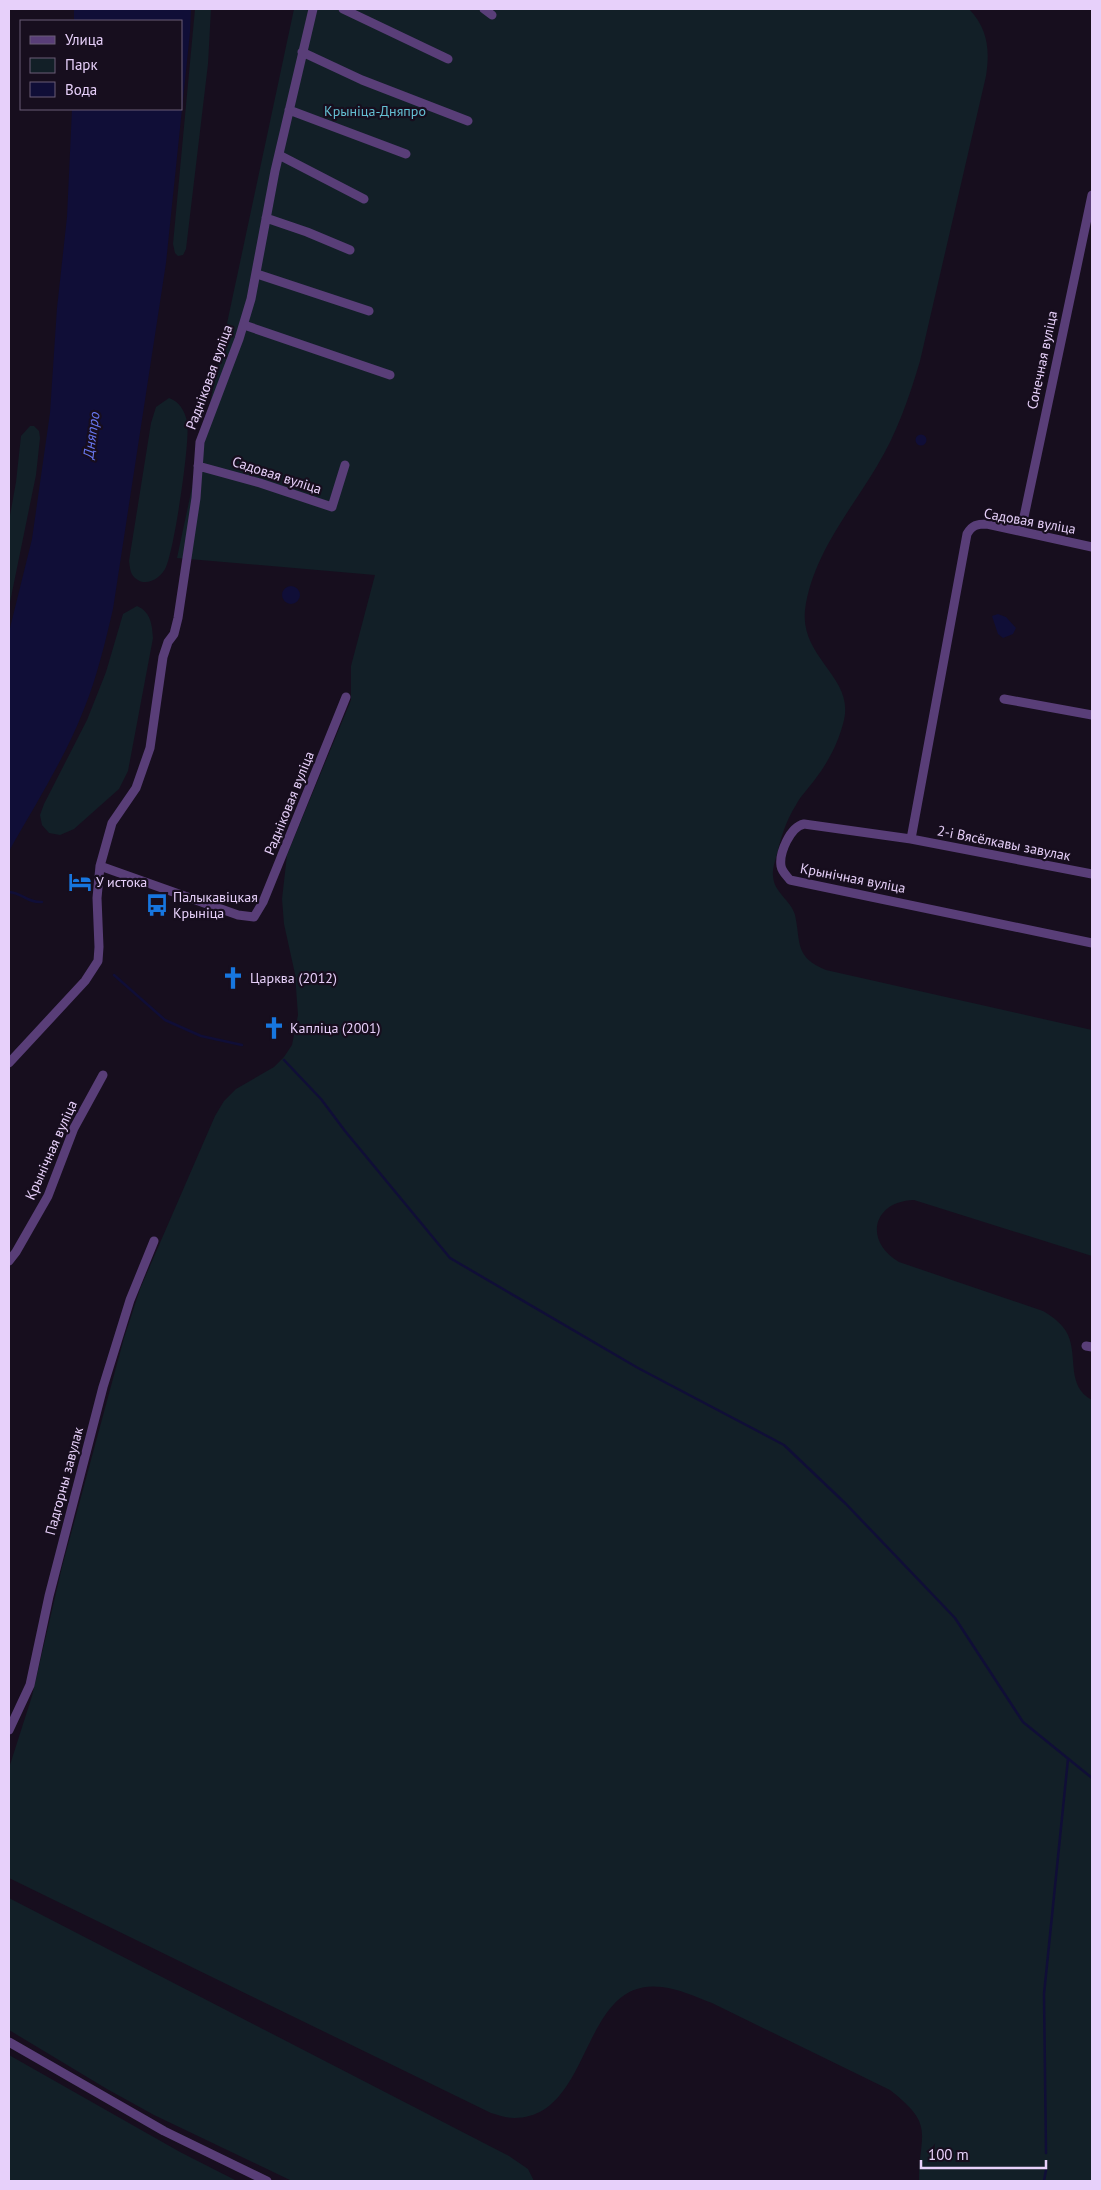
<svg xmlns="http://www.w3.org/2000/svg" width="1101" height="2190" font-family="'PT Sans',sans-serif">
<rect width="100%" height="100%" fill="#170e1e"/>
<path fill="#121f27" d="M195,9H211L208,64L186,249L183,255L178,256L175,253L173,244Z
M294,9H969C988,29 990,50 986,76L920,361C909,398 897,433 877,466C850,511 812,556 805,610C800,658 854,677 844,720C839,741 829,761 816,778C810,787 801,795 796,805C787,819 782,834 778,850C776,859 772,868 773,876C774,893 791,900 795,915C801,942 794,957 826,970L1092,1030V1256L914,1200C873,1201 863,1241 899,1262L1043,1311C1053,1317 1063,1324 1068,1335C1078,1358 1066,1386 1092,1400V2181H919C919,2132 936,2126 890,2090L712,2003C696,1997 679,1989 662,1987C579,1976 594,2118 514,2118C506,2118 498,2115 491,2113L9,1878V1768L32,1696L62,1567L124,1338L140,1289L215,1116L224,1101L236,1089L274,1067L284,1057L292,1045L298,1015L295,974L284,924L282,899L287,855L351,700V666L375,575L177,558Z
M169,398C180,402 184,410 187,421C191,439 174,550 166,567C161,578 146,588 135,578C130,574 130,567 129,561L151,423L156,407Z
M30,426H34L39,431L40,438L36,475L9,607V521L16,482L21,436Z
M137,606C151,612 152,625 153,638L128,771L119,789L74,829L60,835L49,833L42,825L40,815L44,804L87,720L106,672L123,614Z
M9,1898L509,2156L528,2169L534,2181H292L154,2115L107,2089L9,2030Z
M9,2055L180,2152L237,2181H9Z"/>
<path fill="#100e37" d="M74,9H191L190,32L166,263L113,609C105,643 97,677 84,709C65,758 35,805 9,851V632L32,539L50,413L57,308L67,217L72,109H181V21H74Z
M915.5 440a5.5 5.5 0 1 1 11 0a5.5 5.5 0 1 1-11 0Z
M282 595a9 9 0 1 1 18 0a9 9 0 1 1-18 0Z
M998,614L1006,617L1016,628L1013,634L1003,638L998,634L992,616Z"/>
<g fill="none" stroke-linecap="round" stroke-linejoin="round">
<path stroke="#100e37" stroke-width="2.5" d="M9,892C23,893 27,903 42,902
M114,975L165,1020L201,1036L242,1045
M284,1060L321,1099L345,1131L450,1258L638,1368L784,1445L846,1504L955,1618L1023,1722L1092,1778
M1046,2153L1044,1994L1068,1759
M1044,2181L1046,2170"/>
<path stroke="#593e78" stroke-width="9" d="M343,9L448,59
M484,9L492,15
M302,52L362,80L468,121
M289,110L406,154
M279,155L364,199
M266,218L307,232L350,250
M257,274L369,311
M244,325L390,375
M198,466L260,483L332,507L345,465
M1021,531L1092,195
M1004,699L1092,715
M911,839L967,534C972,525 977,524 987,524L1092,547
M100,866L238,915L254,917L263,902L346,697
M1092,874L911,839L804,824C790,827 779,853 781,866C782,872 787,876 790,880L1092,943
M9,1063L85,981L98,961L99,947L97,898L100,866L112,823L136,788L150,748L163,657L168,642L174,634L178,618L196,498L200,442L239,339L251,299L275,171L313,9
M9,1261L16,1252L48,1196L74,1128L103,1075
M1086,1346L1092,1347
M9,1730L30,1685L49,1596L103,1387L130,1300L154,1241
M9,2042L164,2131L267,2181"/>
</g>
<defs>
<symbol id="hotel-bare" viewBox="-9 -9 18 18"><path d="M-6-4.5h1.5V1H6V5H4.5V3h-9V5H-6ZM-4 0a1.8 1.8 0 1 1 3.6 0ZM.5 0V-2.5h3Q6-2.5 6 0Z" fill="#1776df" stroke="#170e1e" stroke-width="2.5" paint-order="stroke"/></symbol>
<symbol id="bus-bare" viewBox="-9 -9 18 18"><path d="M-5-6H5V4H4V6H2V4H-2V6H-4V4H-5ZM-3.5-4V0h7V-4ZM-3.5 1.2v1.5H-2V1.2ZM2 1.2v1.5H3.5V1.2Z" fill="#1776df" stroke="#170e1e" stroke-width="2.5" paint-order="stroke"/></symbol>
<symbol id="church-bare" viewBox="-9 -9 18 18"><path d="M-1.2-6h2.4v3.5h3.3v2.4h-3.3V6h-2.4V-.1h-3.3v-2.4h3.3Z" fill="#1776df" stroke="#170e1e" stroke-width="2.5" paint-order="stroke"/></symbol>
</defs>
<g fill-rule="evenodd">
<use href="#hotel-bare" x="64" y="866" width="32" height="32"/>
<use href="#bus-bare" x="141" y="889" width="32" height="32"/>
<use href="#church-bare" x="217" y="962" width="32" height="32"/>
<use href="#church-bare" x="258" y="1012" width="32" height="32"/>
</g>
<g text-anchor="middle" dominant-baseline="central" stroke-width="4.5" stroke-linejoin="round" paint-order="stroke">
<g font-size="14" fill="#64bfd2" stroke="#170e1e">
<text x="375" y="111">Крыніца-Дняпро</text>
</g>
<g font-size="14" fill="#e7d0fa" stroke="#170e1e">
<text transform="translate(1042 360) rotate(-78)">Сонечная вуліца</text>
<text transform="translate(209 377) rotate(-70)">Радніковая вуліца</text>
<text transform="translate(277 475) rotate(18)">Садовая вуліца</text>
<text transform="translate(1030 521) rotate(10)">Садовая вуліца</text>
<text transform="translate(289 803) rotate(-68)">Радніковая вуліца</text>
<text transform="translate(1004 843) rotate(11)">2-і Вясёлкавы завулак</text>
<text transform="translate(853 878) rotate(11)">Крынічная вуліца</text>
<text transform="translate(51 1150) rotate(-66)">Крынічная вуліца</text>
<text transform="translate(64 1481) rotate(-75)">Падгорны завулак</text>
</g>
<g font-size="14" fill="#e7d0fa" stroke="#170e1e" text-anchor="start">
<text x="96" y="882">У истока</text>
<text x="173" y="897">Палыкавіцкая<tspan x="173" dy="16">Крыніца</tspan></text>
<text x="250" y="978">Царква (2012)</text>
<text x="290" y="1028">Капліца (2001)</text>
</g>
<g font-size="15" font-style="italic" fill="#6877f0" stroke="#170e1e">
<text transform="translate(91 435) rotate(-82)">Дняпро</text>
</g>
</g>
<rect width="1101" height="2190" fill="none" stroke="#e7d0fa" stroke-width="20"/>
<rect x="20" y="20" width="162" height="90" fill="#170e1e" stroke="#6a5c76"/>
<rect x="30" y="36" width="25" height="8" fill="#593e78" stroke="#6a5c76"/>
<text x="65" y="45" font-size="15" fill="#e7d0fa">Улица</text>
<rect x="30" y="58" width="25" height="15" fill="#121f27" stroke="#6a5c76"/>
<text x="65" y="70" font-size="15" fill="#e7d0fa">Парк</text>
<rect x="30" y="82" width="25" height="15" fill="#100e37" stroke="#6a5c76"/>
<text x="65" y="95" font-size="15" fill="#e7d0fa">Вода</text>
<path d="M921 2160v8h125v-8" fill="none" stroke="#e7d0fa" stroke-width="2.5"/>
<text x="928" y="2160" font-size="15" fill="#e7d0fa" stroke="#170e1e" stroke-width="4" paint-order="stroke">100 m</text>
</svg>
